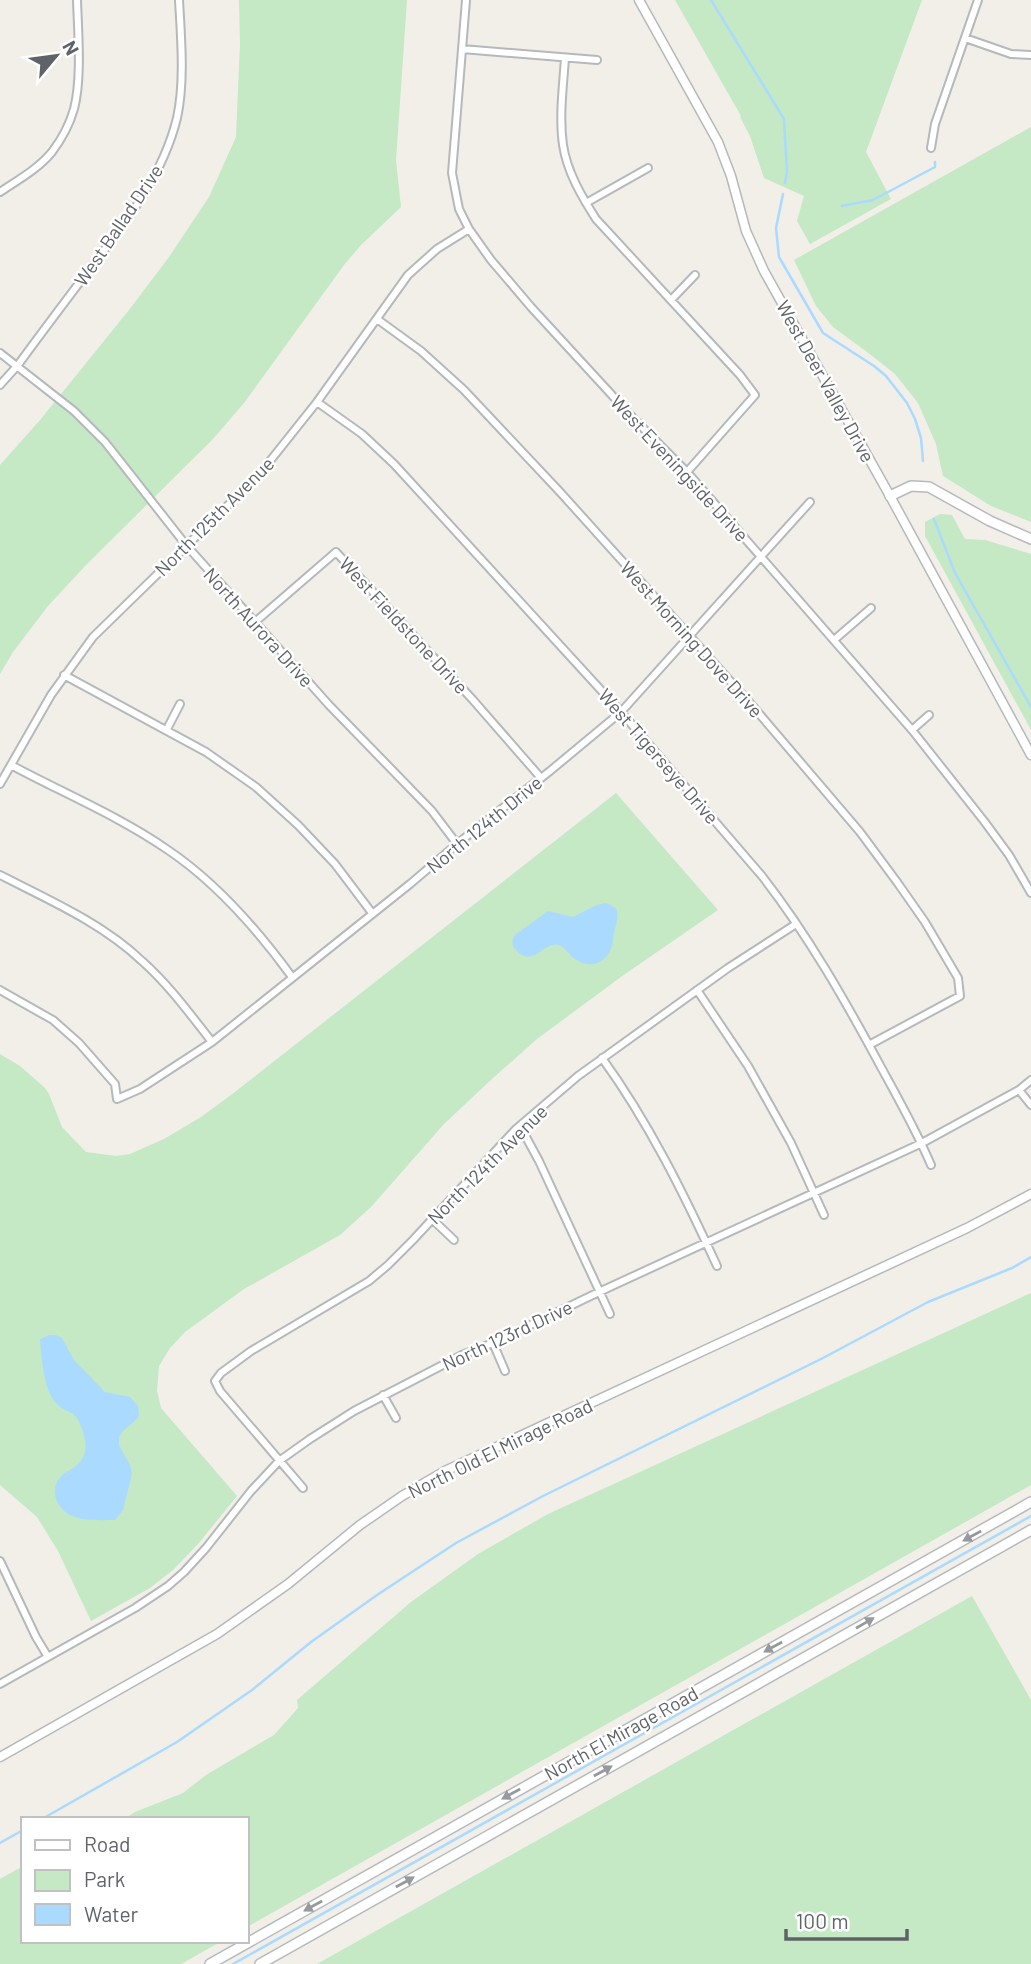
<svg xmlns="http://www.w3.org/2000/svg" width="1031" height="1964" font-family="Barlow,sans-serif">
<rect width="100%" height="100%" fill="#f1efe8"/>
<path fill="#c5e8c5" d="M239,0H407L396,160L401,207L361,245L344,265L244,403L213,439L86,565L48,606L13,652L0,674V465L40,420L129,310L169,257L209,197L236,137L240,44Z
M675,0H922L866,152L891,199L810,244L797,221L804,196L764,178L750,136L740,117L741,116Z
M1031,127V522L991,506L943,476L936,444L918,403L895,374L871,355L833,327L816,306L794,260Z
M940,514L952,515L965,539L985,540L1031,554V730L925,536V522Z
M616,793L718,910L625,974L537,1039L493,1078L444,1124L371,1207L340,1235L244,1289L185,1332L170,1348L159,1366L157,1391L161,1408L237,1496L199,1543L173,1570L150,1588L91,1621L58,1551L37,1517L0,1485V1054L20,1066L45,1088L49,1094L62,1127L86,1152L116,1156L130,1154L164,1139L201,1117L231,1095Z
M1031,1293V1485L247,1927V1819H124L135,1812L183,1793L206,1775L274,1735L298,1708L297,1700L411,1602L478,1554L548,1514Z
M972,1596L1031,1700V1964H317Z
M23,1866V1941H222L181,1964H0V1879Z"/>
<path fill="#aadaff" d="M606,903L616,908C620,917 614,928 613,939C612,959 594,972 575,959C570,956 565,947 559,945C543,941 533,970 515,949C511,944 512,940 515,935L548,911L573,917L597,905Z
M49,1335H56L62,1338L74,1360L105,1392L130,1397L138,1406L139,1415L137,1419L123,1431L119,1437V1445L130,1465L132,1474L123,1510L115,1520C96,1520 66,1523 57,1501C54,1494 54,1487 58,1480C63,1471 77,1469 82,1459C87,1451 86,1441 83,1432C75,1406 69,1417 55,1402C44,1389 41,1356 40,1339Z"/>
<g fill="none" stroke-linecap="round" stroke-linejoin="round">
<path stroke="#aadaff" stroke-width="2.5" d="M711,0L784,119L787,172L785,183
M783,194L776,228L779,257L823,333L874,366L886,376L907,403L915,419L921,438L923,461
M842,206L873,200L935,167V162
M934,519L955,573L1031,707
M42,1819L177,1742L252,1690L311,1642L377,1595L456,1543L543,1496L823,1358L928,1302L1012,1268L1031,1257
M0,1843L23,1830
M233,1964L1031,1516"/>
<defs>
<path id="minor" d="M466,0L452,173L459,209L469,229L491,260L531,307L633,418L687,472L912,730L984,821L1009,855L1031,893
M965,38L1011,54L1031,55
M462,49L597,60
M565,58C563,87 559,117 563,145C567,172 582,197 596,219L740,375L755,395L687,472
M931,148L935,124L978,0
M0,192C18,180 38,169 52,152C61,140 70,123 74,109C82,78 78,32 77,0
M586,203L648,168
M671,300L695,275
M377,319L421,351L464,390L560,492L750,703L860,832L897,882L925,922L958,978L960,996L869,1045
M0,353L74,411L105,442L186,545L329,705L432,811L457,844
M0,385L18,365C42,332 67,299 92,266C127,221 163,175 177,118C185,82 181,37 179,0
M317,402L362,434L394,464L621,712L762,876C808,935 846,1002 882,1069C899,1100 917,1132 931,1165
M255,622L336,552L473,700L541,778
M834,640L871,608
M64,675L206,752L256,787L298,825L335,864L372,913
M167,729L180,704
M912,730L929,715
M11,765C63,793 119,816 168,850C217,883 257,929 292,977
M0,784L51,695L93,637L258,476L317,402L408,275L437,249L469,229
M0,875C49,900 102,923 142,961C169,985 190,1014 212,1042
M0,990L53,1020L79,1043L115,1084L117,1099L140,1089L212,1042L410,884L457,844L550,771L621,712L810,502
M697,990L748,1066L791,1143L824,1215
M602,1058C649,1123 684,1194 717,1266
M1019,1090L1031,1105
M516,1129L526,1137L539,1161L610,1314
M432,1219L454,1240
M493,1343L505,1371
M383,1395L396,1418
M303,1488L220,1391L215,1381L221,1373L251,1351L369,1281L388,1265L413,1240L516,1129L578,1076L728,968L796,924
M0,1561L36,1637L48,1657
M0,1684L135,1608L168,1586L184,1572L206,1548L251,1491L279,1461L310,1439L354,1411L462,1355L493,1343L599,1292L922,1143L1019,1090L1031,1080"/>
<path id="tertiary" d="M639,0L718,142L731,176L746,231L764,271L890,496L1031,755
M0,1757L217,1634L288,1584L360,1525L402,1496L445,1471L967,1228L1031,1194"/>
<path id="secondary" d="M890,496L911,486L929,487L990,521L1031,539
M210,1964L1031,1502
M260,1964L1031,1530"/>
</defs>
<use href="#minor" stroke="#b5b8bc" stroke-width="10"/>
<use href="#tertiary" stroke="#b5b8bc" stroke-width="11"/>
<use href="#secondary" stroke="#b6babf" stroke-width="12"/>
<use href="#minor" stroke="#fff" stroke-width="6"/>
<use href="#tertiary" stroke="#fff" stroke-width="8"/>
<use href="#secondary" stroke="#fff" stroke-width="9"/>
</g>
<defs><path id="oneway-solid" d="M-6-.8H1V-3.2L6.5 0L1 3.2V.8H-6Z" transform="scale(1.75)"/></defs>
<g fill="#979a9d">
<use href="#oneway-solid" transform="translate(972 1536) rotate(151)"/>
<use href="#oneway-solid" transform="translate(865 1623) rotate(-30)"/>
<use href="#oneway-solid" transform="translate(773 1647) rotate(151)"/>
<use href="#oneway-solid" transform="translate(603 1771) rotate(-29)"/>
<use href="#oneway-solid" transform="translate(511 1794) rotate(151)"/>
<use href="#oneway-solid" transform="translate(405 1882) rotate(-29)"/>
<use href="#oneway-solid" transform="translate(313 1906) rotate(151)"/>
</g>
<g text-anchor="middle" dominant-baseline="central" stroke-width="5" stroke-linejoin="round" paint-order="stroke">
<g font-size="19" fill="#5f6368" stroke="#fff">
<text transform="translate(118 225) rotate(-56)">West Ballad Drive</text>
<text transform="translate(826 381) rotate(61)">West Deer Valley Drive</text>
<text transform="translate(680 468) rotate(47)">West Eveningside Drive</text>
<text transform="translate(214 516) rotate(-45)">North 125th Avenue</text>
<text transform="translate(404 625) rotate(47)">West Fieldstone Drive</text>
<text transform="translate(259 627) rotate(48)">North Aurora Drive</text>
<text transform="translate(692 639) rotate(48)">West Morning Dove Drive</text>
<text transform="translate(659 756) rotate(49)">West Tigerseye Drive</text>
<text transform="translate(484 824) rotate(-39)">North 124th Drive</text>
<text transform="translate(487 1164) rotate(-45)">North 124th Avenue</text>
<text transform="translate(507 1335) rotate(-25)">North 123rd Drive</text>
<text transform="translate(500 1448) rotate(-26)">North Old El Mirage Road</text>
<text transform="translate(621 1733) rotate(-29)">North El Mirage Road</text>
</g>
</g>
<rect x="21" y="1817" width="228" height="126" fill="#ffffff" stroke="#bfc1c3" stroke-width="2"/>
<rect x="35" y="1840" width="35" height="10" fill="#ffffff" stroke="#bfc1c3" stroke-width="2"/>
<text x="84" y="1852" font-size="21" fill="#5f6368">Road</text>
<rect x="35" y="1870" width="35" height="21" fill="#c5e8c5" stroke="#bfc1c3" stroke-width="2"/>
<text x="84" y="1887" font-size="21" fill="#5f6368">Park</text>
<rect x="35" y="1904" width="35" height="21" fill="#aadaff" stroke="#bfc1c3" stroke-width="2"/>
<text x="84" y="1922" font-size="21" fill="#5f6368">Water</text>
<g transform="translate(56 56) rotate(61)" stroke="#ffffff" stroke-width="5" paint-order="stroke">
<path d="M0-5L12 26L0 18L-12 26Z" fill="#5f6368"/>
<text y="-10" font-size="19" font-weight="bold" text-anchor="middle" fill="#5f6368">N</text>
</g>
<path d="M786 1929v10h121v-10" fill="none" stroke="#5f6368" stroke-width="3.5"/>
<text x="796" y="1929" font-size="21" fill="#5f6368" stroke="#ffffff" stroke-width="5" paint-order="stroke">100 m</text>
</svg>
